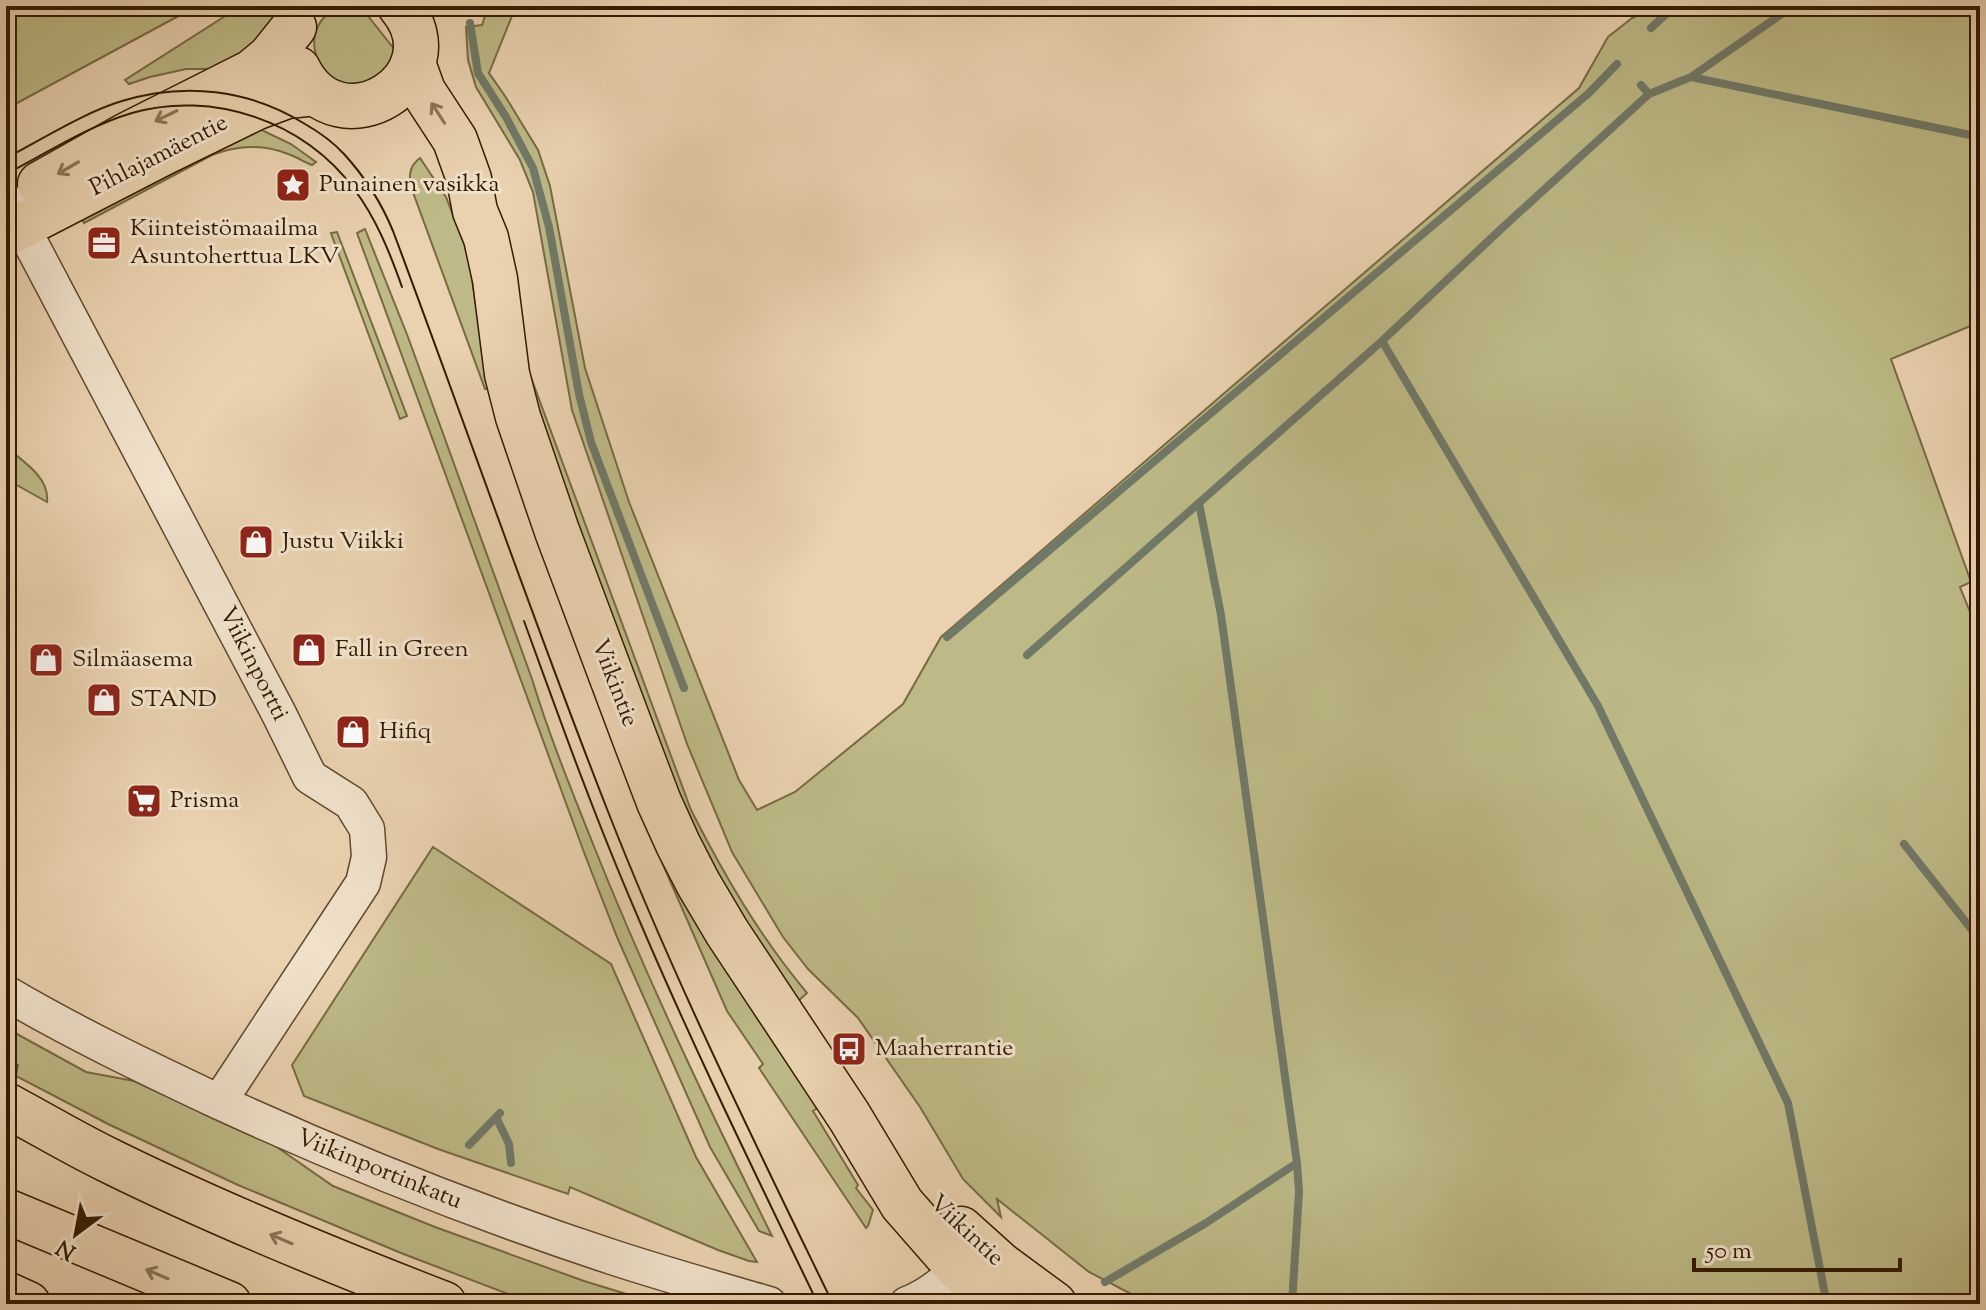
<svg xmlns="http://www.w3.org/2000/svg" width="1986" height="1310" font-family="'Sorts Mill Goudy',serif">
<rect width="100%" height="100%" fill="#ead2b0"/>
<filter id="stains"><feTurbulence type="fractalNoise" baseFrequency=".0025" numOctaves="4"/><feColorMatrix values="0 0 0 0 .2 0 0 0 0 .09 0 0 0 0 .02 0 0 0 .5 -.17"/></filter>
<radialGradient id="worn" r=".72"><stop offset=".6" stop-color="#630" stop-opacity="0"/><stop offset="1" stop-color="#630" stop-opacity=".3"/></radialGradient>
<path fill="#bdba87" stroke="#786a44" stroke-width="2" d="M6,6H197L6,109Z
M241,6H285L281,19L224,69H186L150,77L129,84L125,80Z
M342,6H360L395,50C392,56 389,68 384,73C381,76 377,77 373,79C326,106 285,28 342,6Z
M485,6H516L489,73L505,96L538,150L550,186L585,368L629,502L739,780L757,810L795,792L903,704L941,637L1579,88L1608,37L1632,18L1659,6H1980V322L1891,359L1971,582L1960,587L1980,637V1304H1150L1089,1272L997,1199L1001,1217L963,1179L920,1107L858,1018L808,969L783,937L732,852L687,744L572,410L533,192L520,160L476,87L468,60L466,27L482,25L487,10Z
M247,123L291,144L316,162L312,165C304,162 297,157 288,154C263,144 238,145 212,155L84,223L79,212Z
M420,158L446,197L468,254L481,337L491,387L485,389L410,184C409,172 411,165 420,158Z
M365,229L408,337L532,679C549,735 571,789 593,844C646,977 708,1107 772,1236L759,1231L710,1147L617,937L585,855L357,233Z
M337,232L407,416L400,419L332,236L331,233Z
M529,372L691,810C724,875 760,937 807,993L796,1003L708,868L532,418Z
M6,447C22,461 50,477 47,502L6,479Z
M433,847L611,964L696,1157L757,1262L749,1261L718,1250L570,1187L568,1194L438,1149L304,1096L292,1065Z
M657,851L819,1107L813,1111L858,1185L856,1188L873,1210L868,1226L866,1228L759,1068L763,1064L727,1011Z
M6,1028L86,1072L134,1081L274,1145L333,1186L435,1227L584,1281L659,1304H534L401,1253L238,1185L108,1124L16,1076L18,1065L6,1059Z"/>
<g fill="none" stroke-linecap="round" stroke-linejoin="round">
<path stroke="#707968" stroke-width="8" d="M470,23L478,73L506,117L533,168L549,227L579,394L591,442L684,688
M1651,28L1666,14L1680,6
M1691,77L1980,137
M1641,85L1649,94L1691,77L1793,6
M1382,341L1598,706L1788,1103L1825,1295
M1199,503L1221,615L1297,1163L1299,1192L1292,1304
M947,637L1589,93L1617,64
M1027,655L1382,341L1501,229L1649,94
M1904,844L1980,940
M496,1117L509,1144L511,1163
M469,1145L500,1113
M1980,1257L1977,1261L1980,1273
M1105,1282L1206,1223L1297,1163"/>
<defs>
<path id="minor" d="M9,202L279,714L310,777L351,803L367,829L369,857L363,883L219,1102
M6,993C74,1033 145,1067 217,1101C345,1160 478,1213 612,1257C664,1274 717,1289 769,1304
M907,1304C934,1294 956,1272 976,1251"/>
<path id="major" d="M413,63L423,91L455,140L469,179L475,211L486,238L495,279L507,374L518,417L557,531L635,739L659,802L678,844L698,883L727,932L849,1116L902,1204L959,1269L999,1304
M298,69C339,153 459,77 400,6
M40,184L127,135L252,72L270,57L294,27
M6,234L163,153L255,108L287,96L316,93
M961,1229L1001,1265L1054,1304"/>
<path id="highway" d="M6,1105C40,1123 73,1143 108,1160C217,1214 330,1260 444,1304
M6,1211L229,1304
M6,1294L28,1304"/>
</defs>
<use href="#minor" stroke="#61492c" stroke-width="37"/>
<use href="#major" stroke="#331b00" stroke-width="47"/>
<use href="#highway" stroke="#331b00" stroke-width="47"/>
<use href="#minor" stroke="#f1e2cc" stroke-width="34"/>
<use href="#major" stroke="#ead2b0" stroke-width="44"/>
<use href="#highway" stroke="#ead2b0" stroke-width="44"/>
<path stroke="#331b00" stroke-width="2" d="M6,158C41,140 85,112 122,101C184,82 249,89 305,124C319,132 333,142 344,154C365,177 381,202 393,231C465,423 532,618 607,809C673,978 754,1141 833,1304
M6,174C47,153 88,126 132,113C212,90 305,121 354,189C376,218 390,253 402,287
M524,621C560,720 595,818 637,915C693,1047 756,1175 818,1304"/>
</g>
<defs><path id="oneway-shaft" d="M-6 0H5M1.5-3L5.5 0L1.5 3" fill="none" stroke-width="1.6" stroke-linecap="round" stroke-linejoin="round" transform="scale(2)"/></defs>
<g stroke="#8e7658">
<use href="#oneway-shaft" transform="translate(438 113) rotate(-123)"/>
<use href="#oneway-shaft" transform="translate(166 116) rotate(154)"/>
<use href="#oneway-shaft" transform="translate(68 168) rotate(150)"/>
<use href="#oneway-shaft" transform="translate(281 1239) rotate(-157)"/>
<use href="#oneway-shaft" transform="translate(157 1274) rotate(-157)"/>
</g>
<defs>
<symbol id="sight-square" viewBox="-11 -11 22 22"><rect x="-9" y="-9" width="18" height="18" rx="4" fill="#8f2418" stroke="#f1e2cc"/><path d="M0-6L1.8-2.2L6-1.7L2.9 1.2L3.7 5.4L0 3.3L-3.7 5.4L-2.9 1.2L-6-1.7L-1.8-2.2Z" fill="#fff"/></symbol>
<symbol id="office-square" viewBox="-11 -11 22 22"><rect x="-9" y="-9" width="18" height="18" rx="4" fill="#8f2418" stroke="#f1e2cc"/><path d="M-6-3h4V-5.5h4V-3h4V5H-6ZM-1-4.5V-3h2v-1.5ZM-6 0V1H6V0Z" fill="#fff"/></symbol>
<symbol id="shop-square" viewBox="-11 -11 22 22"><rect x="-9" y="-9" width="18" height="18" rx="4" fill="#8f2418" stroke="#f1e2cc"/><path d="M-5-2.5h2.3a2.7 3.5 0 0 1 5.4 0H5L5.5 6h-11ZM-1.5-2.5h3a1.5 2.3 0 0 0-3 0Z" fill="#fff"/></symbol>
<symbol id="supermarket-square" viewBox="-11 -11 22 22"><rect x="-9" y="-9" width="18" height="18" rx="4" fill="#8f2418" stroke="#f1e2cc"/><path d="M-6-5.5h2.5l.6 2H6L4.5 2H-2.5L-4.4-4H-6ZM-1.5 3.2a1.3 1.3 0 1 0 .1 0ZM3 3.2a1.3 1.3 0 1 0 .1 0Z" fill="#fff"/></symbol>
<symbol id="bus-square" viewBox="-11 -11 22 22"><rect x="-9" y="-9" width="18" height="18" rx="4" fill="#8f2418" stroke="#f1e2cc"/><path d="M-5-6H5V4H4V6H2V4H-2V6H-4V4H-5ZM-3.5-4V0h7V-4ZM-3.5 1.2v1.5H-2V1.2ZM2 1.2v1.5H3.5V1.2Z" fill="#fff"/></symbol>
</defs>
<g fill-rule="evenodd">
<use href="#sight-square" x="273" y="165" width="40" height="40"/>
<use href="#office-square" x="84" y="223" width="40" height="40"/>
<use href="#shop-square" x="236" y="522" width="40" height="40"/>
<use href="#shop-square" x="289" y="630" width="40" height="40"/>
<use href="#shop-square" x="26" y="640" width="40" height="40"/>
<use href="#shop-square" x="84" y="680" width="40" height="40"/>
<use href="#shop-square" x="333" y="712" width="40" height="40"/>
<use href="#supermarket-square" x="124" y="781" width="40" height="40"/>
<use href="#bus-square" x="829" y="1029" width="40" height="40"/>
</g>
<g text-anchor="middle" dominant-baseline="central" stroke-width="6" stroke-linejoin="round" paint-order="stroke">
<g font-size="24" fill="#331b00" stroke="#f1e2cc">
<text transform="translate(159 156) rotate(-27)">Pihlajamäentie</text>
<text transform="translate(253 664) rotate(63)">Viikinportti</text>
<text transform="translate(614 683) rotate(69)">Viikintie</text>
<text transform="translate(379 1170) rotate(22)">Viikinportinkatu</text>
<text transform="translate(966 1231) rotate(43)">Viikintie</text>
</g>
<g font-size="24" fill="#331b00" stroke="#f1e2cc" text-anchor="start">
<text x="319" y="185">Punainen vasikka</text>
<text x="130" y="229">Kiinteistömaailma<tspan x="130" dy="28">Asuntoherttua LKV</tspan></text>
<text x="282" y="542">Justu Viikki</text>
<text x="335" y="650">Fall in Green</text>
<text x="72" y="660">Silmäasema</text>
<text x="130" y="700">STAND</text>
<text x="379" y="732">Hifiq</text>
<text x="170" y="801">Prisma</text>
<text x="875" y="1049">Maaherrantie</text>
</g>
</g>
<rect width="1986" height="1310" fill="none" stroke="#ead2b0" stroke-width="32"/>
<rect x="8" y="8" width="1970" height="1294" fill="none" stroke="#331b00" stroke-width="4"/>
<rect x="16" y="16" width="1954" height="1278" fill="none" stroke="#331b00" stroke-width="2"/>
<g transform="translate(76 1234) rotate(212)" stroke="#f1e2cc" stroke-width="6" paint-order="stroke">
<path d="M0-6L14 30L0 20L-14 30Z" fill="#331b00"/>
<text y="-12" font-size="22" font-weight="bold" text-anchor="middle" fill="#331b00">N</text>
</g>
<path d="M1694 1258v12h206v-12" fill="none" stroke="#331b00" stroke-width="4"/>
<text x="1706" y="1258" font-size="24" fill="#331b00" stroke="#f1e2cc" stroke-width="6" paint-order="stroke">50 m</text>
<rect width="100%" height="100%" filter="url(#stains)"/>
<rect width="100%" height="100%" fill="url(#worn)"/>
</svg>
